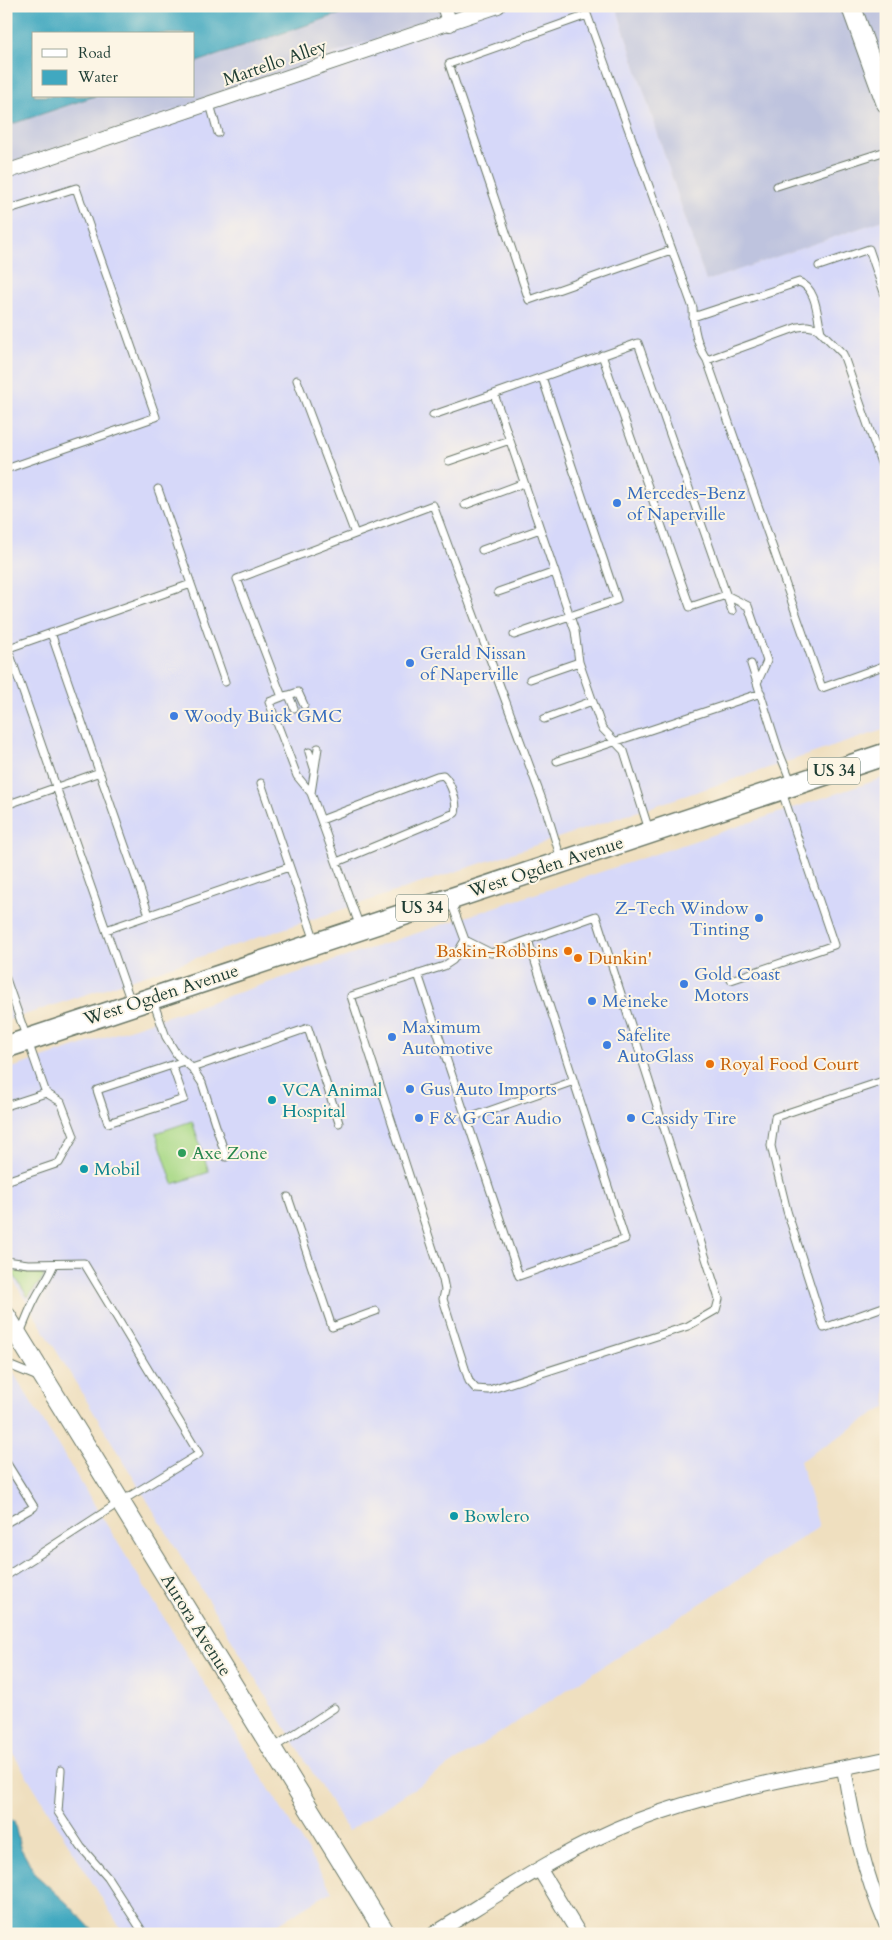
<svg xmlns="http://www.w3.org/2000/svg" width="892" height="1940" font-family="Cardo,serif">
<rect width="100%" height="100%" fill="#fcf5e5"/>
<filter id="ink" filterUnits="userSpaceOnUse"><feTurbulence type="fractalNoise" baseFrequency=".02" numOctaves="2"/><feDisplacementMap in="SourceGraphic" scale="10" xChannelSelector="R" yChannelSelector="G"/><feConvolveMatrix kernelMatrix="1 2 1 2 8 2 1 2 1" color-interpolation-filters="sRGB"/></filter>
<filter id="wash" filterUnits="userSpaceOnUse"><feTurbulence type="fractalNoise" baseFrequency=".0096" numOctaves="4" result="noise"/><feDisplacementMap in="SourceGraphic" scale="20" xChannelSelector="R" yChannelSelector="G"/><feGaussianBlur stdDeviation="1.12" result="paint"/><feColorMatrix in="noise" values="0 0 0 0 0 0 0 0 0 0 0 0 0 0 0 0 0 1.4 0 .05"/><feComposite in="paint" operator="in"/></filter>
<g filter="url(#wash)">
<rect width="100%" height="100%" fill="#efdfbf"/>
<path fill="#d6d8f9" d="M470,6H616L706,281L886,219V729L6,1021V168Z
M886,777V1407L800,1461L819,1527L348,1831L6,1268V1070Z
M6,1361L332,1891L261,1934H124L6,1742Z"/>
<path fill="#bec3de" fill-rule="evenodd" d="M6,6H470L6,168ZM34,34H194V96H34Z
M616,6H886V219L706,281Z"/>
<path fill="#a9d987" stroke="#648b5e" d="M192,1121L209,1172L173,1184L156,1133Z
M40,1270L44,1277L28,1297L12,1272Z"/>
<path fill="#40a8c0" stroke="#30727a" d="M6,6H363L194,63V34H34V96H95L6,126Z
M6,1819L14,1821L20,1847L36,1875L68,1904L96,1934H6Z"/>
</g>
<g filter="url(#ink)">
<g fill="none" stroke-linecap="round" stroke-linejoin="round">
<defs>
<path id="lane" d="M584,6L693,308C693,327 696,344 707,360
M587,15L449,64L529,300L671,250
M210,104L218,133
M777,186L886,151
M6,210L76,188L156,417L6,469
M819,266L869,249L886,298
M693,317L799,282C817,288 817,316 821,332
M602,355L690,607L726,595L748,606L767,661L757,683
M297,380L355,534L237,579L282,697L269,702L297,776L311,793L360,927
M433,415L494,394
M449,461L510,440
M886,477L843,354L817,328L807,326L798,327L707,360L822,688L886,665
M158,489L225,682
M465,505L524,483
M355,534L433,505L547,813L561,859
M482,550L540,529
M498,592L555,572
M51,633L149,915
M514,635L617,600L542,377
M6,643L131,1002
M6,649L191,584
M751,664L779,752L792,784
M530,679L579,662
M289,695L298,692L304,705
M284,696L289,695L294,708
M544,719L592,701
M309,752L314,768
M557,761L761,693
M261,783L315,941
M311,793L318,748
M6,805L100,772
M321,820L437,776L443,775C451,782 458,803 455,813L337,862
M649,830L624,751L602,728L579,662L575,631L494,394L638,343L732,611
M451,902L465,940L491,953L596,916L719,1299L716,1310L688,1326L489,1390L476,1389L469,1381L443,1299L445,1290L443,1280L351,996L444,966L453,960L465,940
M106,930L289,867
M418,974L519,1276L625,1239L528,940
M6,979L46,1093L6,1106
M731,980L834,945L782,792
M153,1001L166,1037L177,1055L192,1068L202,1083L226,1157
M172,1065L184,1099L108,1123L97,1090L184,1061
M192,1068L308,1028L339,1123
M886,1080L775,1117L771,1146L787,1211L824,1328L886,1306
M466,1119L574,1081
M6,1181L59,1163L74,1136L61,1102L46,1093
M288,1197L332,1327L376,1311
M6,1261L28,1264L84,1263L199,1454L120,1502L6,1576
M20,1333C25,1322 29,1310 35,1299C41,1287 49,1277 54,1264
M6,1364L38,1377
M6,1462L34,1507L6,1523
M273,1748L334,1708
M61,1770L58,1812L81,1847L108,1878L144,1934"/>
<path id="street" d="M444,6L450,24
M6,172L498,6
M844,1768C853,1822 864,1873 886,1924
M540,1870L579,1934
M434,1934C499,1894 564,1849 636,1821C717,1790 801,1776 886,1759"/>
<path id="secondary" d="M851,6L886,103
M6,1316L386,1934"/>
<path id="primary" d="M6,1047L886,754"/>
</defs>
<use href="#lane" stroke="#687665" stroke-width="9"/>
<use href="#street" stroke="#687665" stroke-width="16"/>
<use href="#secondary" stroke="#687665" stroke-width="21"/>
<use href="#primary" stroke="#687665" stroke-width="24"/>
<use href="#lane" stroke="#fff" stroke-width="7"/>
<use href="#street" stroke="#fff" stroke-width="14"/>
<use href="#secondary" stroke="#fff" stroke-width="19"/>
<use href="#primary" stroke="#fff" stroke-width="21"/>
</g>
</g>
<g fill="#3f7fe0" stroke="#fcf5e5" stroke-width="2">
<circle cx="617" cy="503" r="5"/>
<circle cx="410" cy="663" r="5"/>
<circle cx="174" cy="716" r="5"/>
<circle cx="759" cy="918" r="5"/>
<circle cx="684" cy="984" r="5"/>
<circle cx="592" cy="1001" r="5"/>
<circle cx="392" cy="1037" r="5"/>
<circle cx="607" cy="1045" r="5"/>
<circle cx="410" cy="1089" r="5"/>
<circle cx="419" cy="1118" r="5"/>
<circle cx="631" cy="1118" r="5"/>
</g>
<g fill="#e8710a" stroke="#fcf5e5" stroke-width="2">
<circle cx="568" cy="951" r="5"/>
<circle cx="578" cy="958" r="5"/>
<circle cx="710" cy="1064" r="5"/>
</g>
<g fill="#0f9aa8" stroke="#fcf5e5" stroke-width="2">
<circle cx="272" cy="1100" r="5"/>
<circle cx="84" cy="1169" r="5"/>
<circle cx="454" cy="1516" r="5"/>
</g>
<circle fill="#2e9e5b" stroke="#fcf5e5" stroke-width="2" cx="182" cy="1153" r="5"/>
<g text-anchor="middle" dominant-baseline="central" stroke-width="4" stroke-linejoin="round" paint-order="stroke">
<g fill="#fcf5e5" stroke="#617469" stroke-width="1">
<rect x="808" y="757.5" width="52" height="27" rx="4"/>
<rect x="396" y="894.5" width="52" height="27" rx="4"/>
</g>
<g font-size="16" font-weight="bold" fill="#1f3d34">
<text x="834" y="771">US 34</text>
<text x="422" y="908">US 34</text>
</g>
<g font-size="18" fill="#1f3d34" stroke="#fcf5e5">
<text transform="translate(275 63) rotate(-19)">Martello Alley</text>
<text transform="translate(546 867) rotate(-18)">West Ogden Avenue</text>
<text transform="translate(161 995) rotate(-18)">West Ogden Avenue</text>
<text transform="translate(196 1625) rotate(58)">Aurora Avenue</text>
</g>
<g font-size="18" fill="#366cbe" stroke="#fcf5e5" text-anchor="start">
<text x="627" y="493">Mercedes-Benz<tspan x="627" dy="21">of Naperville</tspan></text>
<text x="420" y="653">Gerald Nissan<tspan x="420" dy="21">of Naperville</tspan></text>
<text x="184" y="716">Woody Buick GMC</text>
<text x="749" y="908" text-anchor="end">Z-Tech Window<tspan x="749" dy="21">Tinting</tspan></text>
<text x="694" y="974">Gold Coast<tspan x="694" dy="21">Motors</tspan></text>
<text x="602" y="1001">Meineke</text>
<text x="402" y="1027">Maximum<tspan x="402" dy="21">Automotive</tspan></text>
<text x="617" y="1035">Safelite<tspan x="617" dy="21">AutoGlass</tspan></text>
<text x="420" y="1089">Gus Auto Imports</text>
<text x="429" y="1118">F &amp; G Car Audio</text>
<text x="641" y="1118">Cassidy Tire</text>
</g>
<g font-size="18" fill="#c56008" stroke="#fcf5e5" text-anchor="start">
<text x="558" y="951" text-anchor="end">Baskin-Robbins</text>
<text x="588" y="958">Dunkin'</text>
<text x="720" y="1064">Royal Food Court</text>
</g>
<g font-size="18" fill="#0d838f" stroke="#fcf5e5" text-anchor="start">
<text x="282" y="1090">VCA Animal<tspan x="282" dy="21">Hospital</tspan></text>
<text x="94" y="1169">Mobil</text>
<text x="464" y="1516">Bowlero</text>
</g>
<g font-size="18" fill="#27864d" stroke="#fcf5e5" text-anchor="start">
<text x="192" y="1153">Axe Zone</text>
</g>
</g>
<rect width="892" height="1940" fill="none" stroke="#fcf5e5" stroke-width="25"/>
<rect x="32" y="32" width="162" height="65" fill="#fcf5e5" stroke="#a4ab9e"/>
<rect x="42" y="49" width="25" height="8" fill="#ffffff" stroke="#a4ab9e"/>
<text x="78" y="58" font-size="15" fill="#1f3d34">Road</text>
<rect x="42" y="70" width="25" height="15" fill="#40a8c0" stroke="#a4ab9e"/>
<text x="78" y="82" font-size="15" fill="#1f3d34">Water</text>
</svg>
